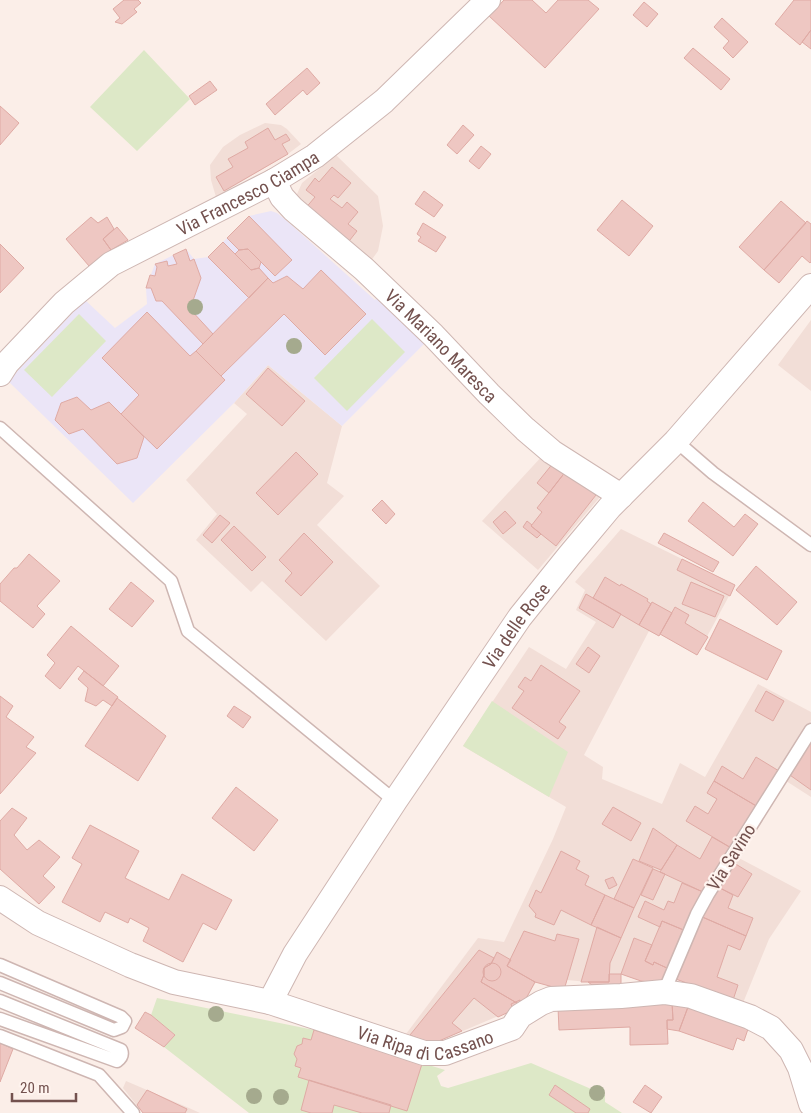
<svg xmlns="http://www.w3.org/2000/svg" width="811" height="1113" font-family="'Roboto Condensed',sans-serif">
<rect width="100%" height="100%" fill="#fbeee8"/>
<path fill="#f2ded7" d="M265,123L281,125L287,129L301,144L288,154L216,197L211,180L210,165L223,147L240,135Z
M336,155L378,196L383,226L378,251L368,265L297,200V194L302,183Z
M811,320V391L778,365Z
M268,365L342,426L327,483L344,496L317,525L380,586L326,641L262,581L251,592L196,540L217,514L186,480L247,414L234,403Z
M544,454L600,497L538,570L482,521Z
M621,529L735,585L697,655L660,634L659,636L649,631L584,755L603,767L602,779L662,804L680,763L705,777L758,684L811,712V721L779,771L663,984L641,981L621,974L605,988L592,985L588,982L567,980L564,990L536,982L522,1006L432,1044L406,1034L478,938L504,942L553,839L566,807L463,746L529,647L566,669L596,622L576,610L585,590L575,582Z
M811,738V797L783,779Z
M737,857L801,891L769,939L743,1003L673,978L700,916Z
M126,1081L189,1108L200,1113H143L123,1088Z"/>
<path fill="#ebe5f7" d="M271,211L277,213L287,221L375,300L380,294L428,340L342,426L268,365L234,403L133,503L8,381L85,300L115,328L147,304L146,288L155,264L186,249L194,259L208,257L249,216Z"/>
<path fill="#dde8c7" d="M144,50L190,99L137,151L90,107Z
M79,314L106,341L52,397L24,370Z
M372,319L405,352L347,411L314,378Z
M492,701L568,752L549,797L463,746Z
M157,998L314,1030L445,1070L437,1076L441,1086L448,1088L531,1063L605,1095V1102L622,1113H249L164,1047L175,1035L151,1015Z"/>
<path fill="#eec7c2" stroke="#dfaaa4" d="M124,0H138L141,3L134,9L137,12L122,24L115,22L120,18L113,9Z
M504,0H532L546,13L558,0H588L599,9L545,68L489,16Z
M794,0H811V30L800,45L775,24Z
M644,2L658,14L647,27L633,15Z
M722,18L748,42L733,58L723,48L729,41L714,27Z
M811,30V49L802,42Z
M693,48L730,79L721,90L684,58Z
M307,68L320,83L307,95L303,90L275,115L266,104Z
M210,81L217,90L195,105L189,96Z
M0,106L19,123L0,145Z
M463,125L474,135L457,154L447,145Z
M268,128L275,140L286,134L290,140L282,144L288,154L224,191L216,177L233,167L228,159L248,148L245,142Z
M481,146L491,154L479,169L469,161Z
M332,167L351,183L338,198L334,195L330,199L342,208L347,202L358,212L348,224L357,231L346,245L304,210L315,197L306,190L315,178L319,182Z
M424,191L443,205L434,217L415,204Z
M622,200L653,226L629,256L597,230Z
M781,201L806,223L764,270L739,247Z
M249,216L292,260L275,276L248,249L239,250L227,238Z
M91,217L98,223L107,217L114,229L103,239L111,250L89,266L66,239Z
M807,221L811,224V262L810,263L802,256L779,283L764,270Z
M423,223L446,237L436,252L418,241L421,237L417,234Z
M117,227L128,240L111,250L103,239Z
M223,242L251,270L259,268L268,278L249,298L208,257Z
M0,244L24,268L0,293Z
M186,249L190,261L194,259L201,278L190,309L213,334L203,344L162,301H156L151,288H146L150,275L155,276L157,267L155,264L167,261L168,266L177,264L173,255Z
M248,249L261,262L259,268L251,270L235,254L239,250Z
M321,270L366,314L325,355L284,314L221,376L196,351L268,278L273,283L287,276L303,289Z
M147,312L190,356L196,351L225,380L157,449L121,414L139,395L102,358Z
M268,368L305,401L282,426L246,394Z
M77,397L91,410L109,402L144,437L137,458L117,464L83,429L69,434L55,420L61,403Z
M296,452L318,474L278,515L256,493Z
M554,462L566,471L549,493L537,483Z
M566,471L596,495L556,546L531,526L542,512L537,508Z
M382,500L395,514L386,524L372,510Z
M703,502L734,527L745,514L758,524L733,556L688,521Z
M505,511L516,523L503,534L493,522Z
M220,515L230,523L212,543L203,535Z
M527,521L532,525L531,526L541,534L537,538L523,527Z
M234,526L266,557L252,571L221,540Z
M304,533L333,562L301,596L285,581L292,573L279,560Z
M664,533L719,562L713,572L658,543Z
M29,554L60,581L37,606L45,614L33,628L0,601V584L14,568H17Z
M682,559L735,585L730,596L677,570Z
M756,566L797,602L777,625L736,590Z
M605,577L620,586L621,584L648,599L647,601L651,604L639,625L593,598Z
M131,582L154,601L132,627L109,609Z
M691,582L724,596L715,617L682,604Z
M586,594L621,614L613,628L579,608Z
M652,602L672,613L659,636L639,625Z
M675,607L689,615L685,623L708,637L697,655L660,634Z
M720,619L782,651L767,680L705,649Z
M71,626L119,666L103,686L78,666L60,689L45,676L55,663L47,655Z
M588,647L600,656L589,673L576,664Z
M541,665L580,691L559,722L566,727L558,739L512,708L524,691L518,687L525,677L531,681Z
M84,671L118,697L112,706L103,700L96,706L85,701L88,688L78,679Z
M766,691L784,701L773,721L755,711Z
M0,696L13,706L6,717L34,737L26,747L36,753L0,794Z
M117,698L166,736L138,781L85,746Z
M234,706L251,717L243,728L227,716Z
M811,738V790L787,773Z
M756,757L779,771L758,807L714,781L722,766L743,779Z
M714,781L758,807L733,849L686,821L695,806L708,814L717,799L707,793Z
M236,787L278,820L254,851L212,818Z
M613,807L641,823L631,841L602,824Z
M12,808L27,818L14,835L27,850L39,840L60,857L43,876L55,887L39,904L0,869V821Z
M90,825L139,851L125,878L169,900L182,874L232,900L216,930L203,923L183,962L143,941L149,928L130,918L128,923L105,912L100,922L62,902L82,864L72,858Z
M653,828L677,845L661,870L639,861Z
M712,837L733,849L703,892L660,872L677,845L700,859Z
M561,851L580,861L576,869L589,876L585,885L605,895L591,925L561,910L554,925L535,917L536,914L529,906L536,890L541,893Z
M633,859L653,868L634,908L614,899Z
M734,863L752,874L738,897L718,887Z
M653,869L665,874L653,900L641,895Z
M613,877L617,885L609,889L605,880Z
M682,883L703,892L686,931L662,921L660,927L638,917L645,901L664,910L668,901L674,903Z
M718,887L733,895L728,908L753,918L746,936L700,916Z
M605,895L634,908L621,938L591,925Z
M700,916L746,936L740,950L728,945L717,977L738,985L733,1000L673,978Z
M662,921L686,931L669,969L654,962L653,965L645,961Z
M597,927L621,938L610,963L609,982H581Z
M524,931L555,941L557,934L579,939L564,990L535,982L507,966Z
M634,938L652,945L645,961L653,965L654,962L669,969L663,984L641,981L621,974Z
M479,950L494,958L491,964L484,968V975L481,982L522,1006L498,1017L474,998L452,1023L462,1031L432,1044L410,1035Z
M497,952L511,960L507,966L535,982L522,1006L481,982L484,975V968L491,964Z
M483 972a9 9 0 1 1 18 0a9 9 0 1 1-18 0Z
M609,974H621V988L592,985L588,982H609Z
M520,1000L522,1006L513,1010L511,1004Z
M672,1002L673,1020H667L668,1044L630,1045V1027L559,1030L558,1007Z
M672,1002L688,1007L679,1031L667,1029V1020H673Z
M688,1007L748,1029L744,1041L737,1038L733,1050L679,1031Z
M145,1012L151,1015L175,1035L164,1047L135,1028Z
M314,1030L422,1064L407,1111L298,1077L301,1068L295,1066L297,1059L294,1054L297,1046L302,1044L303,1038L311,1040Z
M0,1043L13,1049L0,1082Z
M309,1080L391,1105L389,1113H362L334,1105L332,1113H311L301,1110Z
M555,1085L590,1109L588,1113H576L549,1095Z
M645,1085L662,1097L651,1113L633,1102Z
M147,1090L187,1109L185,1113H143L137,1105Z"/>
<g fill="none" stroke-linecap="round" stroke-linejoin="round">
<defs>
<path id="lane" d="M0,428L171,581L188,631L395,801
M676,441L713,473L811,545
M0,965L121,1017L125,1021L122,1027L114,1030L0,983
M664,992L697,914L708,894L811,730
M0,1001L121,1050C123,1055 121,1058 117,1061L0,1019
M0,1036L99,1075L133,1113"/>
<g id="street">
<path id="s1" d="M274,181L282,197L293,209L364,269L433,335L489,394L525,429L552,452L621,496"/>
<path id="s2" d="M0,374L7,363L64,303L111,264L274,181L315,156L384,101L488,0"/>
<path id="s3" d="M0,898L38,923L130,965L174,982L270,1002L424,1053H445L512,1028L520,1016L541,1003L551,999L621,996L664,992L691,996L750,1017L771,1028L791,1050L800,1068L811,1104"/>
<path id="s4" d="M270,1002L295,954L395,801L520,617L569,556L610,507L676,441L811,286"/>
</g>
</defs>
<use href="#lane" stroke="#ceb6b2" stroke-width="15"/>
<use href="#street" stroke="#ceb6b2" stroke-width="26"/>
<use href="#lane" stroke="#fff" stroke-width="12"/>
<use href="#street" stroke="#fff" stroke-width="24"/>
</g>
<g fill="#a5aa8e">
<circle cx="195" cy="307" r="8"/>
<circle cx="294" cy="346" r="8"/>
<circle cx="216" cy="1014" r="8"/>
<circle cx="597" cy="1093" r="8"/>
<circle cx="254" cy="1096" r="8"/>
<circle cx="281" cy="1097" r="8"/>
</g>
<g text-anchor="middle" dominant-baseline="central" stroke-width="4.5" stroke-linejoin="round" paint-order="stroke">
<g font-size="18" fill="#73514e" stroke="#fef3ee">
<text stroke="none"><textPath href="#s2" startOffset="311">Via Francesco Ciampa</textPath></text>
<text stroke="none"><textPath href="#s1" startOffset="236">Via Mariano Maresca</textPath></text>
<text stroke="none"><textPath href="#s4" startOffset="450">Via delle Rose</textPath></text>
<text transform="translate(731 857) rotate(-58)">Via Savino</text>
<text stroke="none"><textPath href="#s3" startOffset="455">Via Ripa di Cassano</textPath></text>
</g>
</g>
<path d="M12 1093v8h64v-8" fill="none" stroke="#73514e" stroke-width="2.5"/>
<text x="20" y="1093" font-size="15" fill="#73514e" stroke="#fef3ee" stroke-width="4" paint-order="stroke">20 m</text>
</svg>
